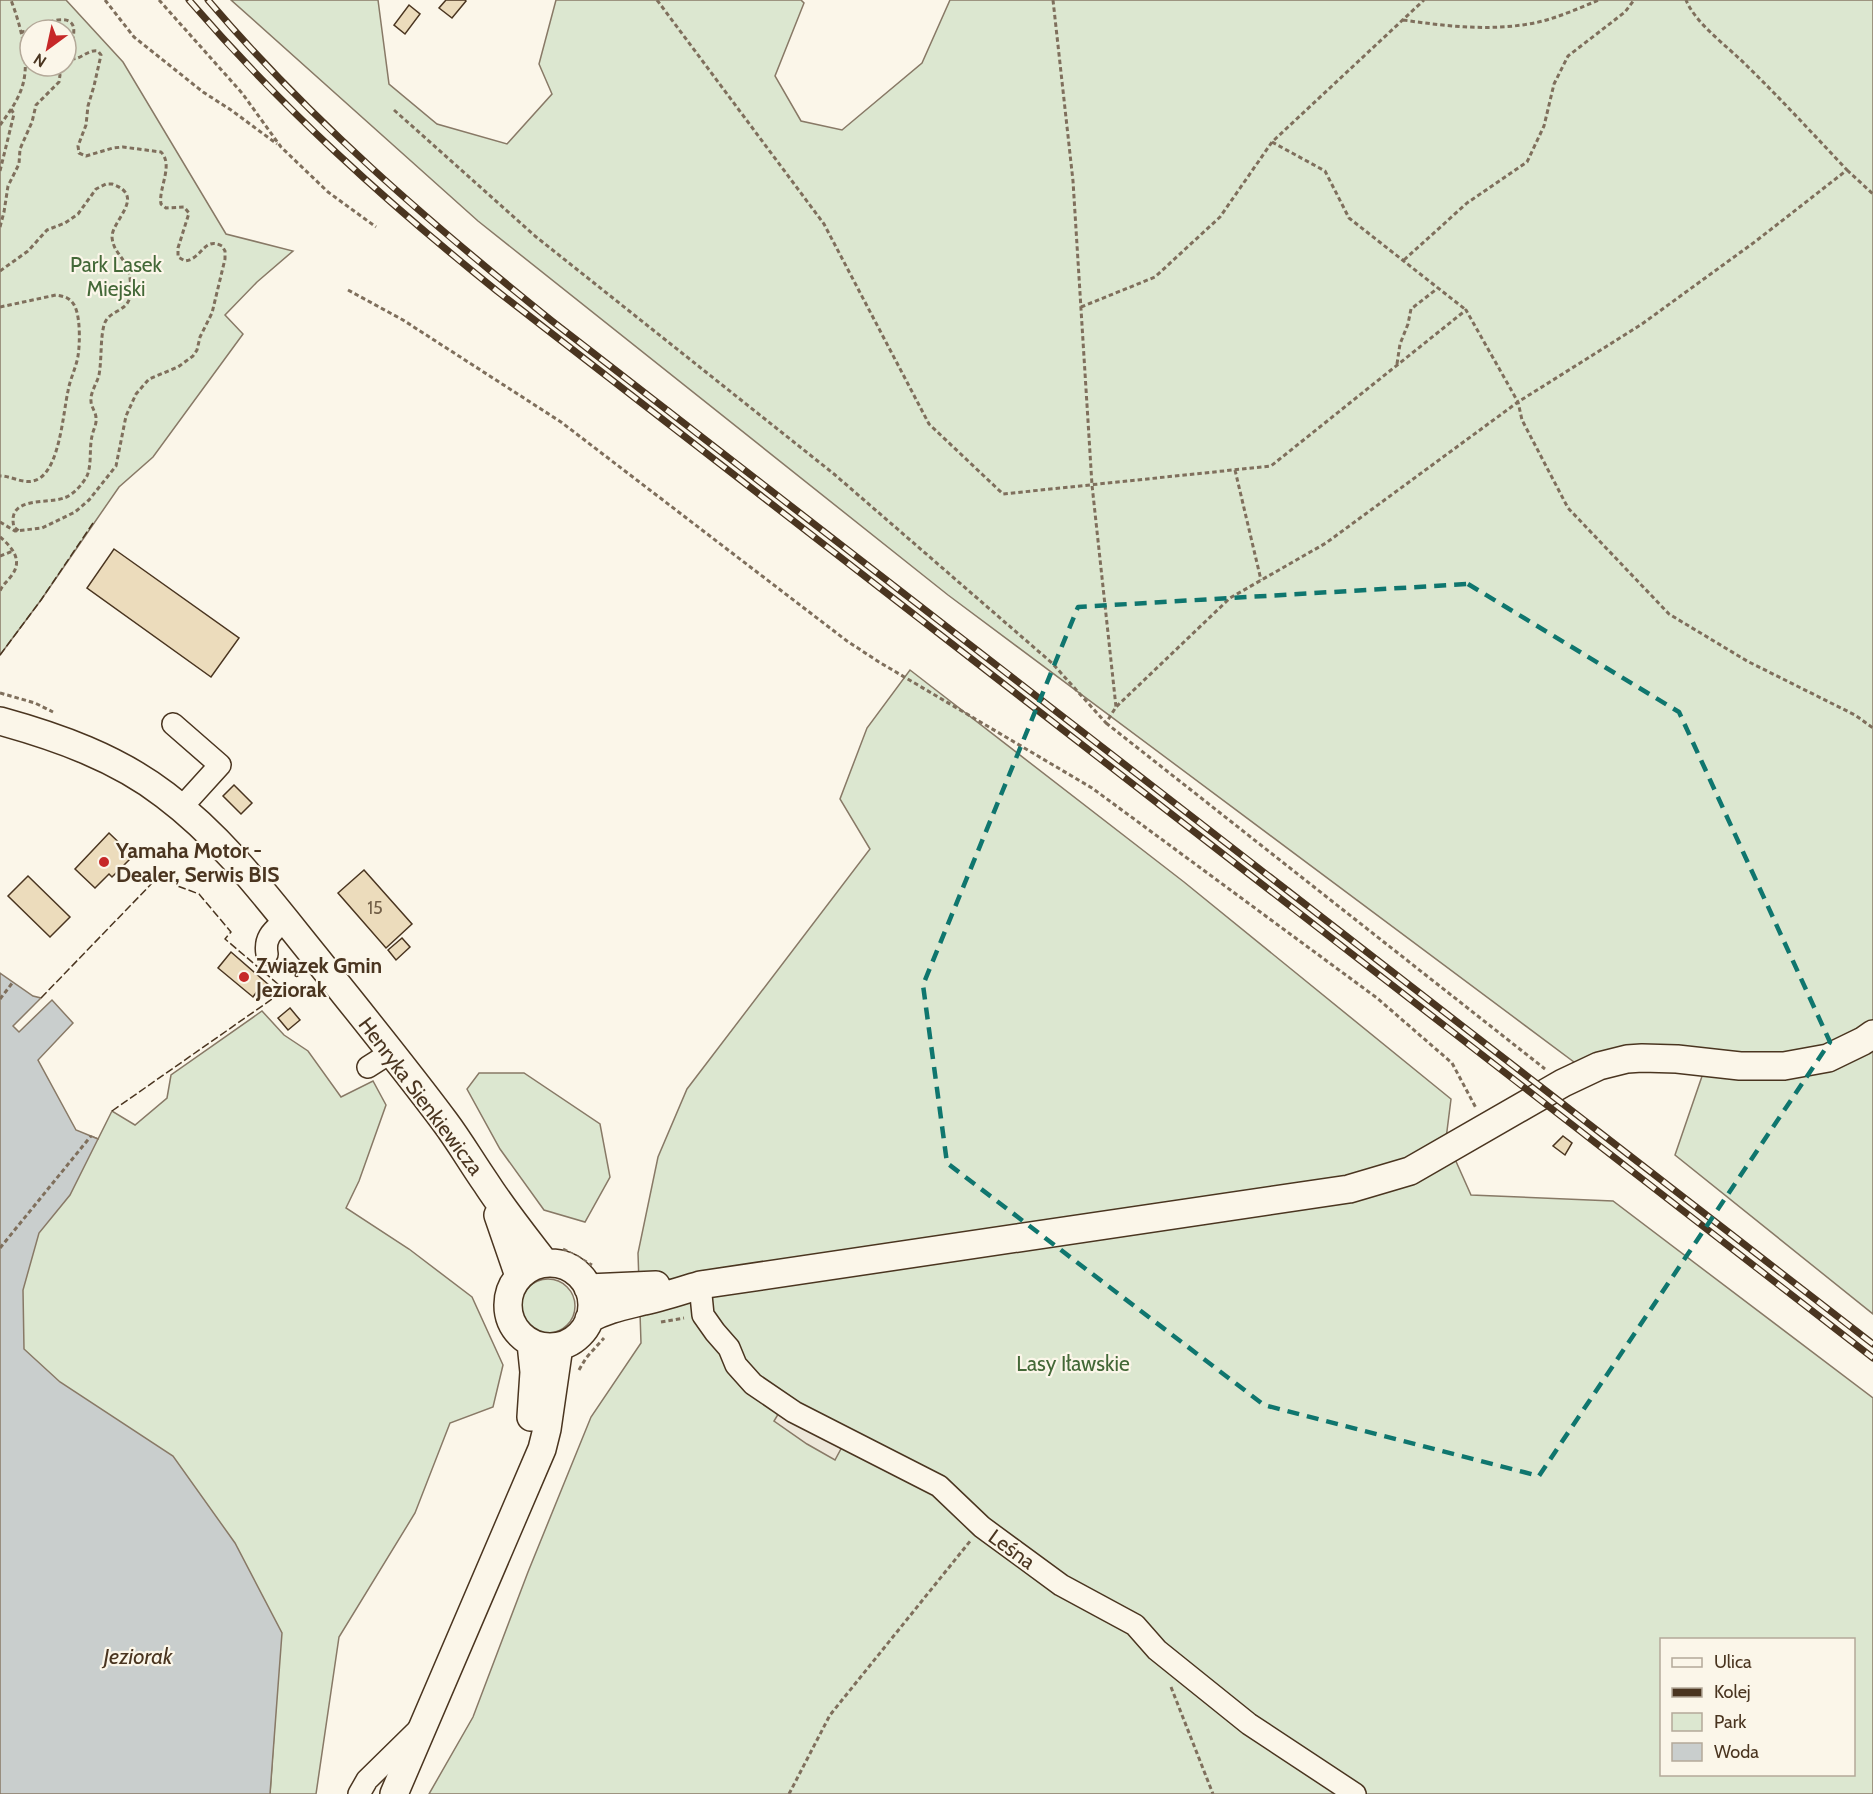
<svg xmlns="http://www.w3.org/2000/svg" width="1873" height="1794" font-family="Cabin,sans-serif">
<rect width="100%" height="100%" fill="#fbf6e9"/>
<path fill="#dce7d0" stroke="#887966" stroke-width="1.5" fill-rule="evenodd" d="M0,0H66L123,62L226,234L293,251L257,282L225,315L243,334L153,457L119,487L41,600L0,655ZM30,30H66V66H30Z
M231,0H378L389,84L437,124L507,144L552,94L539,64L556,0H801L804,3L775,76L801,121L842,130L922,63L950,0H1873V1314L1675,1155L1711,1050L1574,1062L948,595L478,221Z
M910,670L1184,882L1451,1099L1446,1139L1471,1195L1613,1201L1873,1398V1794H429L473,1717L528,1572L591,1417L641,1343L638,1253L658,1157L687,1089L870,849L840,799L867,728ZM1662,1640H1854V1774H1662Z
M262,1011L284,1035L308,1051L341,1097L373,1081L386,1105L359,1181L346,1208L409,1249L472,1297L503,1365L493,1407L450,1423L415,1513L339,1637L316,1794H270L278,1673L30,1419L0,1303L91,1136L98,1139L112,1111L135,1125L167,1098L171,1075Z
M479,1073H524L600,1124L610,1177L585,1222L544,1210L500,1149L467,1089Z
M521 1306a27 27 0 1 1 54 0a27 27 0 1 1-54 0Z"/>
<path fill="#ede7d9" stroke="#887966" stroke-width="1.5" d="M780,1411L843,1445L835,1460L807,1444L774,1421Z"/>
<path fill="#c9cecd" stroke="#887966" stroke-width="1.5" d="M0,973L33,996L41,998L13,1026L19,1032L52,1000L73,1023L38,1060L76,1130L98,1139L70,1195L39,1233L23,1290L24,1349L60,1382L173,1456L235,1543L282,1633L270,1794H0Z"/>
<path fill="#ecdcbc" stroke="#4a3520" stroke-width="1.5" d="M446,0H465L466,1L452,18L439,8Z
M409,5L420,14L405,34L394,25Z
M114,549L239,638L211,677L87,588Z
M234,785L252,803L241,814L223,796Z
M109,833L133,856L112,877L109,874L95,888L75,869Z
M364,870L412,924L386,948L338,893Z
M28,876L70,917L50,937L8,896Z
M402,938L410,947L396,960L388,950Z
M231,952L269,985L262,994L258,990L253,997L218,968Z
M290,1008L300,1020L288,1030L278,1018Z
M1563,1136L1572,1143L1565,1155L1553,1146Z"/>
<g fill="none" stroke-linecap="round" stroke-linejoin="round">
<defs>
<path id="minor" d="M173,724L220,765L181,808
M267,954C264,937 273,931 285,920
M368,1067L390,1053
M700,1285L703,1315L715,1332L729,1348L736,1365L753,1384L794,1412L939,1486L982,1527L1061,1585L1135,1625L1157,1650L1249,1724L1355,1794
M359,1794L367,1780L420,1728"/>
<path id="major" d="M0,721C58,737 117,758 165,795C225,840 269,900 316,958C359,1012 404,1067 445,1122C460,1142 472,1163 486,1183C504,1211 525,1237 545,1263
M498,1215L519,1276
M508 1305a42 42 0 1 1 84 0a42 42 0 1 1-84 0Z
M588,1288L656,1285
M589,1319C607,1309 624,1306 644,1301C663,1297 681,1291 700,1285L1349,1189L1410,1171L1563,1083L1599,1066L1627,1059L1642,1058L1677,1059L1740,1066H1784L1828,1058L1863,1041L1873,1034
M531,1417L534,1372L531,1343
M394,1794L542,1449L547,1429L559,1346"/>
</defs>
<use href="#minor" stroke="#4a3520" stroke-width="24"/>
<use href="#major" stroke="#4a3520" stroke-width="30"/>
<path stroke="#7f6f5c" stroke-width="3" stroke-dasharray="4.5 3" stroke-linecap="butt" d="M105,0L134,37L203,92L231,110L277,144
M159,0L242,93L281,147L328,192L376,227
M657,0L824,224L929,424L1003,494L1271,466L1466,310L1518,402L1522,420L1568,508L1669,614L1747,661L1855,715L1873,728
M1053,0L1073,181L1092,485L1116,707
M1403,20C1445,26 1486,31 1529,24C1553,20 1577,9 1599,0
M20,32L30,31
M394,110L535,236L834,474L1052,663L1106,723L1116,707L1230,598L1326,543L1518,402L1642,324L1756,241L1847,170C1813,134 1780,98 1745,64C1726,45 1696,24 1686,0
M0,125C9,113 19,99 23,84C30,58 20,24 11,0
M1272,142L1325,171L1349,218L1466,310
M1847,170L1873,194
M0,171L14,114L11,109
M0,227L4,212L8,186L19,164L20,149L32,122L36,105L59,82L60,75L58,66
M1404,260L1467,203L1527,162L1544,126L1554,84L1568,56L1625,12L1634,0
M0,271L28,251L47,230L65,223L78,214L96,189L106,184H112C147,196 112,220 112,237C113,250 121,255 126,265C131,272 131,288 130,296C128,312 108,310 104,325C100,341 102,358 99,375C97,383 90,393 91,401C91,407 96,412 96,418C97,424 93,430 92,436C89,449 92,464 87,476C82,485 73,495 64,498C48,504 6,496 14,527L19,531
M348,290L403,320L561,422L847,641L879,662L1092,788L1377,998L1452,1063L1476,1108
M0,307L56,295C62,296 68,297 72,302C81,311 80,344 78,356C76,368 70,379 68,391C63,414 60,464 40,478C26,487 14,476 0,476
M1081,307L1155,277L1220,217L1272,142L1424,0
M1397,364L1400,344L1408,324L1411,309L1438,288
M1235,470L1261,580
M0,522L15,531L42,528L75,512L89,500L116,466L126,416L136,394L149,379L178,367L193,356L197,350L200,337L212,313L225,259V251L222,246C204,236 202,259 185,261L178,257V248L189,213L184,207L166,208L161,204C158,189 174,165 161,152L123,147L113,148L86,156L79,153L78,146L86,125L88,106L94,86L101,55L98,51C87,49 79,62 70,58C69,44 85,17 58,20C51,21 45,23 41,29L34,30
M0,537C12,547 23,560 12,575C8,581 3,584 0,591
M0,556L13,551
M0,693L35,703L53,712
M1106,723L1545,1069
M0,999L13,982
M0,1248L91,1136
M563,1249L592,1265
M661,1322L684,1318
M579,1370L586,1358L604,1338
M1171,1687L1213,1794
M789,1794L830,1715L971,1540"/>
<use href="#minor" stroke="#fbf6e9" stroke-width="21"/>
<use href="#major" stroke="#fbf6e9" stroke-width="27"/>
<defs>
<path id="rail" d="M189,0C283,109 385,201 497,291L1873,1358
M208,0C311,121 429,222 552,321L1873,1344"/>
</defs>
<use href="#rail" stroke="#4a3520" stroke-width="7"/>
<use href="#rail" stroke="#fbf6e9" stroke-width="4.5" stroke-dasharray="14" stroke-linecap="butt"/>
<path stroke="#4a3520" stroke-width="1.5" stroke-dasharray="8 3" stroke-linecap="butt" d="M0,655L41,600L93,523
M41,998L158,877L160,880
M112,1111L285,990L225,939L231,932L199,894L175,885"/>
</g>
<path fill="none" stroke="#0f766e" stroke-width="4.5" stroke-dasharray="12 8" stroke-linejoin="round" d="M1468,584L1679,712L1830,1042L1539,1476L1264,1405L947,1163L923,985L1078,607Z"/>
<g fill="#c62828" stroke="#fbf6e9" stroke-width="2">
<circle cx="104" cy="862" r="6"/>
<circle cx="244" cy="977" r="6"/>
</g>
<g text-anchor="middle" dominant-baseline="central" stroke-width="4.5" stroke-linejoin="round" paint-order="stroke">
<g font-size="18" fill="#725f47">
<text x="375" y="908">15</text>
</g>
<g font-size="21" fill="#436837" stroke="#fbf6e9">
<text x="116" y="264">Park Lasek<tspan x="116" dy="24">Miejski</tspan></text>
<text x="1073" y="1363">Lasy Iławskie</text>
</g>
<g font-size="21" font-weight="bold" fill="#4a3520" stroke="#fbf6e9" text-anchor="start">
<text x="116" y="850">Yamaha Motor -<tspan x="116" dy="24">Dealer, Serwis BIS</tspan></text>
<text x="256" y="965">Związek Gmin<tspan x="256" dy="24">Jeziorak</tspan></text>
</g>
<g font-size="21" fill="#4a3520" stroke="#fbf6e9">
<text transform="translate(421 1096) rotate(53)">Henryka Sienkiewicza</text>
<text transform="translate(1012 1549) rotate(36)">Leśna</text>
</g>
<g font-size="22" font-style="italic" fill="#4a3520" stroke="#fbf6e9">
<text x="138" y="1656">Jeziorak</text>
</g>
</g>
<rect x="1660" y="1638" width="195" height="138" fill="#fbf6e9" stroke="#b4a999" stroke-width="1.5"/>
<rect x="1672" y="1658" width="30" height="9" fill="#fbf6e9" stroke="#b4a999" stroke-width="1.5"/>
<text x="1714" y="1668" font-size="18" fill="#4a3520">Ulica</text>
<rect x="1672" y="1688" width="30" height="9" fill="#4a3520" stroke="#b4a999" stroke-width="1.5"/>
<text x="1714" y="1698" font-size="18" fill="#4a3520">Kolej</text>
<rect x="1672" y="1713" width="30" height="18" fill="#dce7d0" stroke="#b4a999" stroke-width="1.5"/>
<text x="1714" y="1728" font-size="18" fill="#4a3520">Park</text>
<rect x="1672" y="1743" width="30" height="18" fill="#c9cecd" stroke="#b4a999" stroke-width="1.5"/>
<text x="1714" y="1758" font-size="18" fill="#4a3520">Woda</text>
<g transform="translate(48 48) rotate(213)"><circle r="28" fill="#fbf6e9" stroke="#b4a999" stroke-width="1.5"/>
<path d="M0-4.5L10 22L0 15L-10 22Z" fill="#c62828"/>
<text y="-9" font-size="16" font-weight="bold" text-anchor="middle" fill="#4a3520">N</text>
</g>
</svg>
